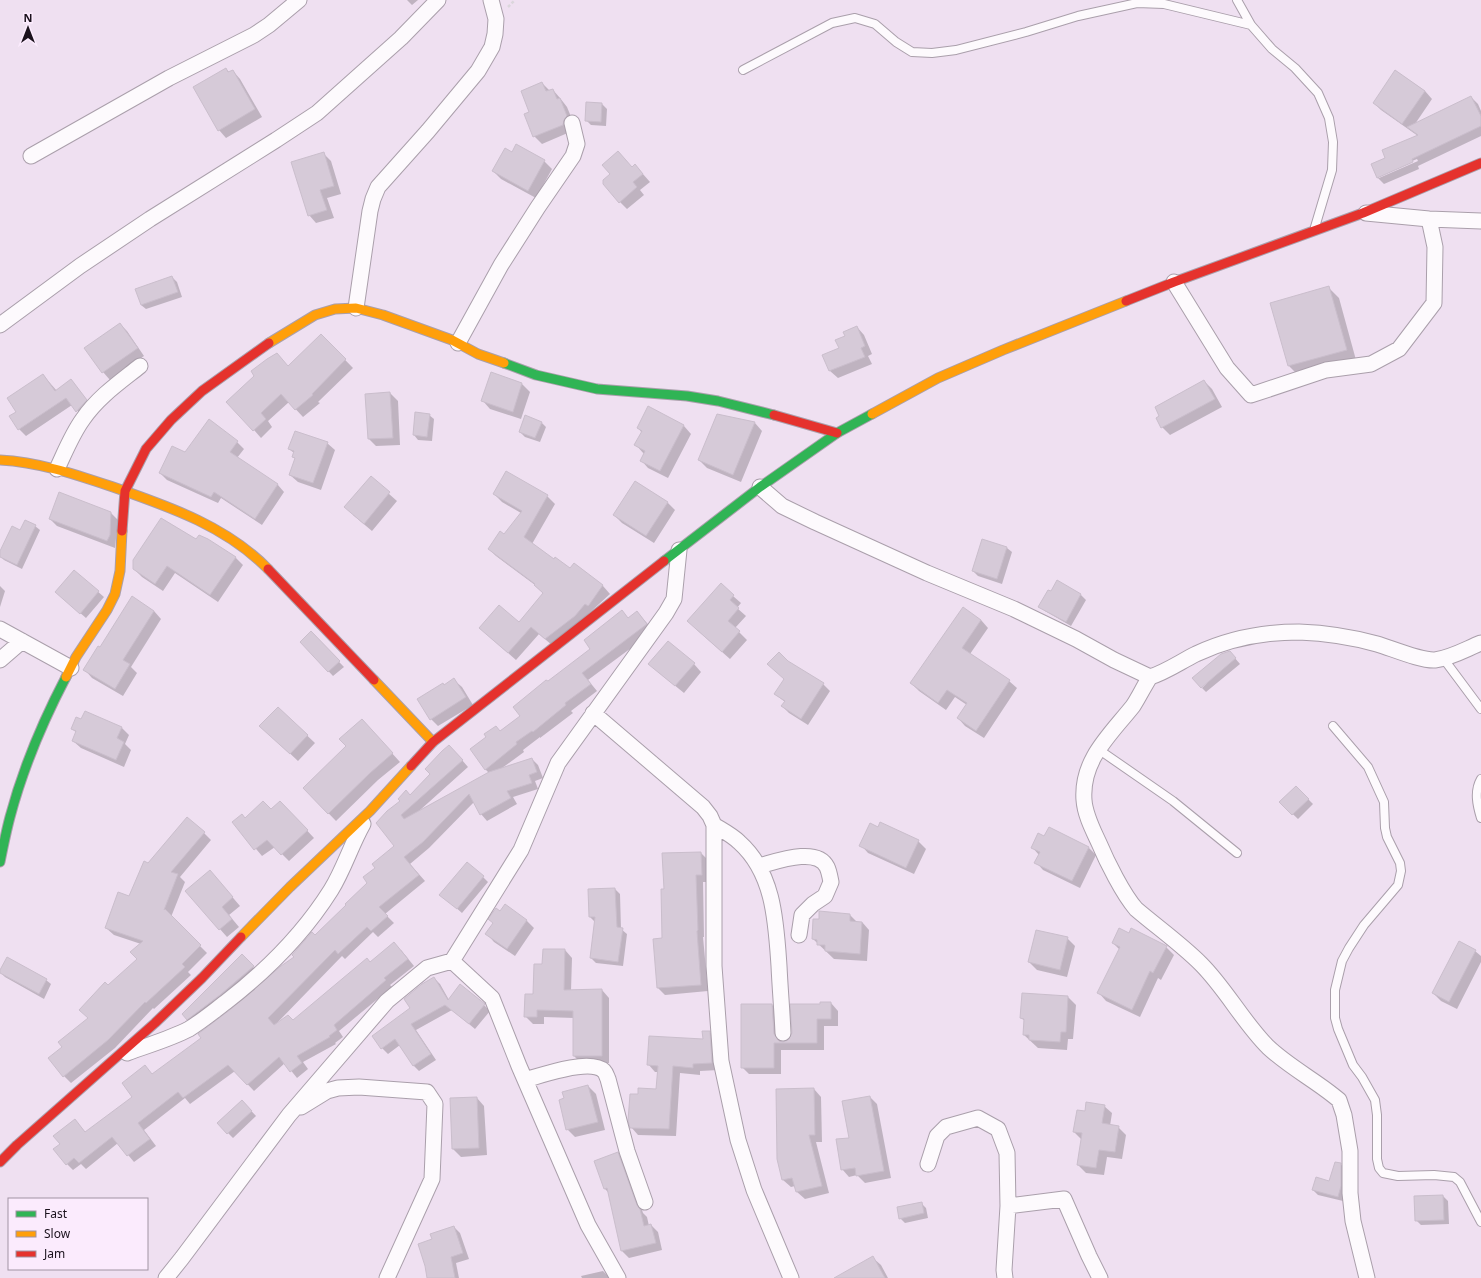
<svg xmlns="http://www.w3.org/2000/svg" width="1481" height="1278" font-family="'Noto Sans',sans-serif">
<rect width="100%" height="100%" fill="#efe0f1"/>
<path fill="#0003" fill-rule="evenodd" d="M407,0H418L412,5Z
M226,69L230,73L233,71L240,79L262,117L226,138L219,130Z
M1396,71L1425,91L1432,99L1415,124L1471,97L1478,104L1481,111V136L1418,166L1419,169L1384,184L1377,177L1387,158L1418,136L1381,110L1374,103ZM1417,159L1418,161L1379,178V175Z
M542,83L550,91L553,90L560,98L567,107L574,124L570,132L542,144L534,136L531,112Z
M602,104L607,109L606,126L591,125L586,120Z
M512,153L544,161L552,169L536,198L501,179L493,171Z
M324,154L331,161L341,194L327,198L334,218L316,223L309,215Z
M635,165L650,182L640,190L644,195L627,209L620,202L611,174L632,167Z
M172,277L177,282L182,297L146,309L141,305Z
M1328,287L1339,298L1356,360L1299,376L1289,366Z
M120,324L127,331L144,356L110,380L103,372Z
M857,327L864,335L872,354L868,356L872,364L838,378L830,371L824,355L840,349L846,337Z
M321,335L353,368L318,402L320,403L303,417L289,402L268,421L272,427L261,438L254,430L256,376L289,367Z
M491,374L522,384L530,392L521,419L490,409L483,401Z
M43,375L57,391L71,380L93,408L84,418L72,405L26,436L19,429L17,412Z
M1204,381L1212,389L1222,407L1170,435L1162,427L1157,418Z
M390,393L398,401L400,445L376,446L369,439L366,395Z
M648,408L684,426L691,434L668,478L648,468L641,460L644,454L636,445L642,433L638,428Z
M416,413L429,415L434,419L432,441L418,440L414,435Z
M541,422L546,427L540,442L525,437L520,432Z
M755,423L762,431L741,482L707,468L699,460Z
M237,442L244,449L237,458L278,485L284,492L262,525L221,498L218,503L167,480L160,473L185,453Z
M327,443L335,450L321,490L298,482L290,475L296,459L293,456L294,453L289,449Z
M371,478L397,501L372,531L353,515Z
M636,482L668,503L675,510L654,543L622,523L614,515Z
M494,494L547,496L555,504L532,544L554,560L571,570L574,565L603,586L610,594L553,646L539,634L516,660L480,628L519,624L544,594L535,585L496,556L489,549L504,536L521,513L502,502Z
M111,513L118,520L115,548L57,526L50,519Z
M35,526L40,530L22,569L4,560L0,556V553L21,532Z
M200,536L236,558L243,565L218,602L175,573L163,591L142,577L134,569L196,541Z
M983,540L1007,548L1012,552L1002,584L978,576L973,571Z
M74,571L104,597L86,618L56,592Z
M1057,582L1081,595L1086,600L1071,626L1045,611L1040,606L1051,593Z
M0,586L5,591L0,607Z
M733,596L741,603L737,608L746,616L735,628L747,640L730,659L696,629Z
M154,611L161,619L131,667L137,673L123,696L92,678L85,670L100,648Z
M622,612L629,619L637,612L654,631L588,680L597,691L571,711L573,713L540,738V737L523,750L524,752L502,768L532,759L538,765L543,778L535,781L538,789L513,797L517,804L487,821L481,814L474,802L429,848L410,864L425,881L385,914L394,923L378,937L373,932L345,959L342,956L277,1023L293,1021L371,963L401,950L414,966L390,985L392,987L339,1031L343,1037L335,1043L336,1044L303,1062L308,1069L297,1078L285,1063L254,1091L235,1071L190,1104L185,1098L144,1130L156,1146L134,1162L118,1143L86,1169L81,1164L73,1170L67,1164L61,1144L75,1120L86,1133L134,1097L152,1075L202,1038L232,1010L296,957L369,883L376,868L396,846L377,823L410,796L456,753L468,767L419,811L489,773L485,769L500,731L521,716L548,683L592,649Z
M981,620L988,628L970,654L1009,681L1017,688L984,738L965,726L958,718L967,705L955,697L946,710L919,691L911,683Z
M311,633L344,667L333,676L301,642Z
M1234,657L1240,664L1206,692L1202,688Z
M788,662L823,684L830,691L808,725L789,713L782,706L785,702L775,694L785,679Z
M694,664L701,672L684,693L657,671Z
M454,680L462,687L473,705L438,726L431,719L445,686Z
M278,708L315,743L298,761L268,733Z
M82,720L122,728L129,735L125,744L131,750L124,767L81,748L73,741L77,733L72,729Z
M369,728L400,762L378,780L336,821L304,788L348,746Z
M1296,787L1313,804L1298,819L1280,802Z
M287,809L314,838L289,861L275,847L262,856L233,822L271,810Z
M878,828L918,841L926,849L914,874L868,853L861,845Z
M204,833L211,840L180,877L185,882L171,917L207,953L188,972L191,975L154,1009L153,1008L115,1048L71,1083L64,1076V1047L89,1018L108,987L138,959L141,944L114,935L106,928L130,897L149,864Z
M1045,837L1088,847L1096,855L1080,888L1043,870L1036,862L1039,855L1032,847Z
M701,853L708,860L709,882H703L704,937H703L708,991L665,995L658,988L663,939L665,890Z
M483,877L488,882L462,913L446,899Z
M217,879L240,906L229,915L239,927L227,937L187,892Z
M615,889L620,894L621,929L627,934L623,966L596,963L591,958L595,922L590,917Z
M505,906L527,921L534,928L515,956L494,942L487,934Z
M850,915L857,922H862L869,930L867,961L834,959L813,939Z
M1129,934L1166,947L1174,955L1161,980L1158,978L1140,1017L1106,1001L1099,993L1120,950L1113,943Z
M1067,938L1075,946L1067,977L1037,970L1029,962Z
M565,950L572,958L571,991L602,990L609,998V1063H581L574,1056V1018L544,1017V1024H533L525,1016L543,965Z
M1475,951L1481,956V962L1457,1009L1441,1001L1433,993Z
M242,956L260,974L194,1026L183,1014Z
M0,972L46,980L51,984L44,999L5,977Z
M434,978L440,984L449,1000L484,1005L490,1011L475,1029L452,1010L416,1030L436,1060L419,1071L413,1065L400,1045L388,1054L382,1048Z
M1023,994L1068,997L1076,1005L1073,1039H1068L1067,1050L1038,1048L1024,1035L1025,1021L1021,1018Z
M821,1003H831L838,1011V1026H824V1050H781V1074H749L742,1067L772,1005L779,1012L781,1042L783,1043L789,1041Z
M709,1032L717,1039L719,1070L700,1071V1075L680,1073L676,1136L638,1135L631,1127L639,1095L657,1090L658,1072H655L648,1064L704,1040Z
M588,1086L596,1094L605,1130L575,1137L567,1129Z
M814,1089L821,1097L822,1142H816L829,1193L805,1199L797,1192L795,1186L791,1187L783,1180Z
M870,1097L877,1104L891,1178L865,1183L857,1175L849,1177L842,1169L850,1138Z
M477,1098L484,1106L487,1155L461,1157L453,1149L451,1099Z
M242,1101L256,1116L233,1138L218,1123Z
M1104,1106L1112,1113L1110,1126L1118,1127L1126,1135L1122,1159L1107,1157L1104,1175L1086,1173L1078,1165L1082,1140L1074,1132L1086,1112Z
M618,1154L625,1160L643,1213L647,1217L649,1226L651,1225L658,1232L662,1250L629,1258L622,1251L609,1193L604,1188Z
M1340,1164L1346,1169V1191L1343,1201L1318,1195L1313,1190L1330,1182Z
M1443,1196L1448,1201L1449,1224L1421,1225L1416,1220Z
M921,1203L926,1208L928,1218L905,1223L900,1218Z
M454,1227L460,1233L469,1259L456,1263L459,1278H428L434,1240Z
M873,1258L881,1265L888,1278H850Z
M603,1271L610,1278H582L581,1276Z"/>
<path fill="#d6cad8" stroke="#cabecc" d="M226,68L228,72L233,70L255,109L218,131L193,87Z
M1395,70L1425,91L1402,124L1373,103Z
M542,82L546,91L553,89L557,99L560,98L567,116L564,120L563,125L533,137L524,114L529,112L521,91Z
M1471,96L1481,116V126L1412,159L1413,162L1377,178L1371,164L1385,158L1382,150L1418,135L1407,127Z
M586,102L602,103L601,122L585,121Z
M516,144L545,160L528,191L492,171L505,148L512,152Z
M618,151L632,167L635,164L643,174L633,182L637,187L619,203L603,184V180L610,174L602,165Z
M324,152L334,186L320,190L327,210L308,216L291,162Z
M172,276L178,292L141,305L135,289Z
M1329,286L1347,350L1288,366L1270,303Z
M120,323L138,348L102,373L84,348Z
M857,326L865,346L861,348L865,357L829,371L822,355L839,348L835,340L845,336L843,332Z
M321,334L346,359L312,394L313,395L295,410L281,394L261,413L266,419L253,431L226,402L254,376L251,371L267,359L277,353L288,366Z
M491,372L522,383L513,412L481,401Z
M43,374L55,391L71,379L87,400L76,412L66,398L18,430L9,416L16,412L7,398Z
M1204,380L1215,399L1161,428L1156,418L1159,416L1155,407Z
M390,392L393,438L368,439L365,394Z
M648,406L684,425L660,471L640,461L645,451L634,445L642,431L637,428Z
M415,412L430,414L427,437L413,435Z
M717,414L755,422L733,475L698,460Z
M525,415L542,422L535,438L519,432Z
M209,419L238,441L230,452L278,484L255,519L214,492L211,497L159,473L172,446L185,452Z
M295,431L328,442L313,483L289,475L295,458L292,457L294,451L288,449Z
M506,471L548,495L524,537L554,559L555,557L570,568L574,563L603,585L589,605L588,606L585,604L575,616L545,639L531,627L508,653L479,628L499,605L519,622L543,593L534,585L535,584L488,549L500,531L504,534L522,511L493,494Z
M371,476L390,492L364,524L344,507Z
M635,481L668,502L646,536L613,515Z
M59,492L111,512L110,535L107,541L49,519Z
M161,518L196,539L199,535L208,539L236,557L210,595L167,566L155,584L133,569V560Z
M25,520L36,525L17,565L0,557V551L12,526L20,530Z
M982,539L1007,547L997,579L972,571Z
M74,570L99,591L80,614L55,592Z
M1057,580L1081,594L1066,622L1038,607L1048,590L1051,591Z
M721,583L734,595L730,600L739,608L728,621L740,631L722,652L687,621Z
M132,596L154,611L123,660L130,664L115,689L83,670L98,646L100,647Z
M963,607L981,620L962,648L1010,680L976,731L957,718L967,703L947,690L938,703L910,683Z
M622,610L628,618L637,611L647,624L582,673L591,684L565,703L566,705L533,732L532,731L516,742L517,744L485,770L470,749L486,737L484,734L496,726L500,731L520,716L513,707L546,680L548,681L590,649L584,640Z
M311,631L340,661L328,672L300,642Z
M668,641L695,663L675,686L648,664Z
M1230,651L1236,658L1201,688L1192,678L1221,654Z
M779,652L788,661L824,683L801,719L781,706L785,701L774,694L784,679L767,664Z
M454,678L466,697L430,720L417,699L443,683L444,685Z
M278,707L308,735L290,754L259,726Z
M85,711L122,727L117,738L124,742L116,760L72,741L76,731L71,729L76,717L81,719Z
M362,719L393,753L370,773L328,814L303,788L346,746L339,739Z
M449,745L463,760L401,815L404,819L489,772L532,758L537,772L529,775L532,783L507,791L511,798L480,815L469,794L423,842L404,857L419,875L379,907L388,916L371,931L367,927L338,954L335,950L268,1018L274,1025L288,1015L293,1020L367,958L370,962L394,942L408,959L384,978L386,980L334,1025L337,1030L329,1036L330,1037L297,1056L302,1063L290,1072L279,1057L247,1085L228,1065L183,1098L178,1092L138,1123L150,1139L127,1156L112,1137L79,1163L74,1158L66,1165L53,1149L60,1144L53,1136L75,1119L85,1132L132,1097L122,1083L145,1065L152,1074L201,1038L198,1034L231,1009L281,966L294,957L292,955L312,932L315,935L346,905L345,904L367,883L363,877L375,868L372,864L394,846L376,823L387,811L400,801L398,799L406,790L410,795L430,774L425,769L442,751Z
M1296,786L1309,799L1292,815L1279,802Z
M263,801L271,809L280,801L308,830L281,855L267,840L254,850L232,822L242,814L245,818Z
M187,817L205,832L171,872L178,874L164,910L165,909L201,945L182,964L185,967L146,1003L145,1002L108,1040L63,1077L48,1058L62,1047L58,1042L88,1018L79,1010L105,982L108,985L137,959L130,952L143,941L105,928L118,892L129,896L144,861L148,863Z
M880,822L919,840L906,868L859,846L870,823L878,827Z
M1049,827L1089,847L1072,881L1034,863L1040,852L1031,848L1038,833L1044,836Z
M701,852L702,875H696L698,930L697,931L701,985L657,988L653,939L662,938L661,889H664L662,853Z
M467,862L484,876L457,909L439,895Z
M210,870L233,897L222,907L232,919L219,930L185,891Z
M615,888L617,927L623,928L618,962L590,958L595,917H589L588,889Z
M505,904L527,920L507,949L485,934L493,923L488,919L496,908L500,911Z
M819,911L850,914V921L862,922L860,954L825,951V945H817V940L812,939L813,919H819Z
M1119,928L1129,933L1131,928L1167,946L1153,973L1150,971L1132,1010L1097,993L1120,947L1112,943Z
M1036,930L1068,937L1060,970L1028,962Z
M1459,941L1476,950L1449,1002L1432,993Z
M543,949H565L564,990L602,989V1056H573V1011L537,1010V1017H524L525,994H533L534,964H542Z
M242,954L254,966L220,995L187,1020L182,1014Z
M7,957L47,979L39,994L0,973V970Z
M434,977L448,1000L460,984L485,1004L469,1024L445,1005L411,1024L431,1054L413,1066L395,1039L381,1049L372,1036L410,1008L404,999L422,984Z
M1022,993L1068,996L1066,1032H1061L1060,1042L1029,1040V1035H1023L1024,1019L1020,1018Z
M820,1002H831V1019H817V1043H774V1068H741V1004H772L774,1034L779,1041L783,1042L788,1040L792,1033L790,1004H820Z
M702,1031H710L712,1063L693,1064V1068L673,1066L669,1129L630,1128L628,1121L630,1094H638V1088L656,1089L658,1066L647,1065L649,1036L703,1039Z
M588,1085L598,1122L566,1130L559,1100L564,1098L562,1092Z
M814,1088L815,1135H809L822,1186L796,1192L792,1178L782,1180L777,1159L776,1089Z
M870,1096L884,1171L856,1176L855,1168L841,1170L836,1139L849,1138L842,1101Z
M477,1097L479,1148L452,1149L450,1098Z
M242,1100L252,1111L227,1134L217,1123Z
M1086,1102L1105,1105L1102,1123L1119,1126L1115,1152L1099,1150L1096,1168L1077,1165L1082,1133L1073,1132L1077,1110L1085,1111Z
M618,1152L637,1205L640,1209L644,1226L651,1224L656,1243L621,1251L607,1188L604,1189L594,1161Z
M1335,1162L1341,1163V1186L1338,1197L1312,1190L1316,1177L1329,1181Z
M1443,1195L1444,1220L1415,1221L1414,1196Z
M922,1202L924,1213L899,1219L897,1207Z
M454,1226L463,1253L451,1257L455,1278H427L425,1266L418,1244L432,1239L430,1234Z
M873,1256L885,1278H834Z"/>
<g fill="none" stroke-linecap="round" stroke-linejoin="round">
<defs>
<path id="lane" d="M1237,0L1251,25
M743,70L832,23L855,18L875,24L896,42L912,52L932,53L956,50L1026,32L1078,16L1137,3L1164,4L1251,25L1272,49L1295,68L1318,93L1329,118L1333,142L1332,170L1315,227
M1443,658L1481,709
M1333,726L1368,767L1384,802L1385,828L1387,837L1400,863L1401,871L1398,885L1364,925L1349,948L1342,961L1335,990V1018L1338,1029L1353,1065L1362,1077L1375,1100L1377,1115V1159L1379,1168L1383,1173L1398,1176L1434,1175L1454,1177L1460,1182L1481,1222
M1098,749L1173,801L1237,853
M1481,779C1474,791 1477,805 1481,818"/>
<path id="street" d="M31,156L169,78L254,35L269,25L299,0
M1366,213L1429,219L1481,221
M1174,282L1227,368L1251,395L1326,370L1371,364L1399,349L1434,303L1435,247L1429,219
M356,308L370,211L373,199L378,187L428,131L478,71L492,47L495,34L496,19L491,0
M0,325L80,266L150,219L276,140L317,113L401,38L438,0
M458,343L501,265L538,207L573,156L577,144L572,123
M57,469C65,452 72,434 83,419C98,397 120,382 140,366
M760,487L782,506L815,522L927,573L1014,609L1076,639L1114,660L1150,677
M0,629L71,668
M0,660L22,641
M593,713L703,807L710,816L714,825V966L721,1061L738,1140L754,1190L791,1278
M714,825C722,830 732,835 739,842C774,873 776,922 779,966C780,988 782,1010 783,1033
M759,866C775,862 817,846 827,867C829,871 830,877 831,882L825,896L813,904L802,915L799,935
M452,961L492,998L519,1066L588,1225L618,1278
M127,1053C148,1045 170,1039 189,1029C202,1021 214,1011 226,1002C266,971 304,933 331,890C344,869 351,845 363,824
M525,1080C542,1075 590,1058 604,1071C606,1073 607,1077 608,1079L627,1151L645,1202
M301,1107L327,1091L338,1088L359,1087L427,1092L435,1104L432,1179L387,1278
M928,1164L937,1136L946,1127L978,1118L998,1129L1007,1153L1008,1206L1004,1270L1005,1278
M1008,1206L1064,1199L1089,1256L1100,1278
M166,1278L182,1258L289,1115L387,1001L427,968L452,961L521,850L558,763L666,613L674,599L679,550
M1367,1278L1353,1221L1350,1193V1151L1344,1115L1339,1100L1334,1096C1313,1079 1288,1066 1268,1047C1243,1022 1226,989 1201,964C1181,944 1157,927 1136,909C1123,894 1107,862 1099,843C1093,830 1085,815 1084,800C1081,760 1110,735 1133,706C1139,697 1144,686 1150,677C1166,672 1180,662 1196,654C1228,639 1263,632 1299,632C1325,633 1352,637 1377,644C1391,648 1421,661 1435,660C1451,658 1466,649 1481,643"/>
<path id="fast" d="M504,363L536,375L597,389L687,396L718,401L774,415
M664,561L760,487L837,433L872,414
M0,862C3,847 6,832 10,817C23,768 43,721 66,677"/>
<path id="slow" d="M269,343L315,315L335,309L356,308L383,315L452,340L478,354L504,363
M872,414L938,378L1003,350L1126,301
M0,460C38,462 74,474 110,486C167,506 225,525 268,569
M66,677L76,657L107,610L115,594L120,571L122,531
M374,680L433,742
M241,937L290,887L370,811L411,766"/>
<path id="jam" d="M1126,301L1174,282L1363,213L1481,163
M774,415L837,433
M122,531L125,491L146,449L171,420L202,391L269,343
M268,569L374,680
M411,766L433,742L664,561
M0,1162L17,1145L155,1023L202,978L241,937"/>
</defs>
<use href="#lane" stroke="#aa9fab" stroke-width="10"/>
<use href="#street" stroke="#aa9fab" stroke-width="17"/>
<use href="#fast" stroke="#aa9fab" stroke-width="11"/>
<use href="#slow" stroke="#aa9fab" stroke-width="11"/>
<use href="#jam" stroke="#aa9fab" stroke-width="11"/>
<path stroke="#dbd6dc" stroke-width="2.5" stroke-dasharray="3 2" stroke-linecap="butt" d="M508,7L515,0"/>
<use href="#lane" stroke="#fdfafd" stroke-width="8"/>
<use href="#street" stroke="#fdfafd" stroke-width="15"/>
<use href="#fast" stroke="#30b455" stroke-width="9"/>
<use href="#slow" stroke="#ff9f0a" stroke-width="9"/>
<use href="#jam" stroke="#e5322d" stroke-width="9"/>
</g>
<rect x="8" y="1198" width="140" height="72" fill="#fbebfd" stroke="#a194a3"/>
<rect x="16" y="1211" width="20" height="6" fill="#30b455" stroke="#a194a3"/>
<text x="44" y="1218" font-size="12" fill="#1a111c">Fast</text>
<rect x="16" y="1231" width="20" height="6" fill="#ff9f0a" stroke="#a194a3"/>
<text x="44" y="1238" font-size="12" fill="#1a111c">Slow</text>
<rect x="16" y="1251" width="20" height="6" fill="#e5322d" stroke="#a194a3"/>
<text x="44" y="1258" font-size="12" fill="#1a111c">Jam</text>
<g transform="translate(28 28)" stroke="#fbebfd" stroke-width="3" paint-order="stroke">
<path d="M0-3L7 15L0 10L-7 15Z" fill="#1a111c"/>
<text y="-6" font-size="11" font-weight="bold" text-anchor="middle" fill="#1a111c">N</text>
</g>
</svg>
